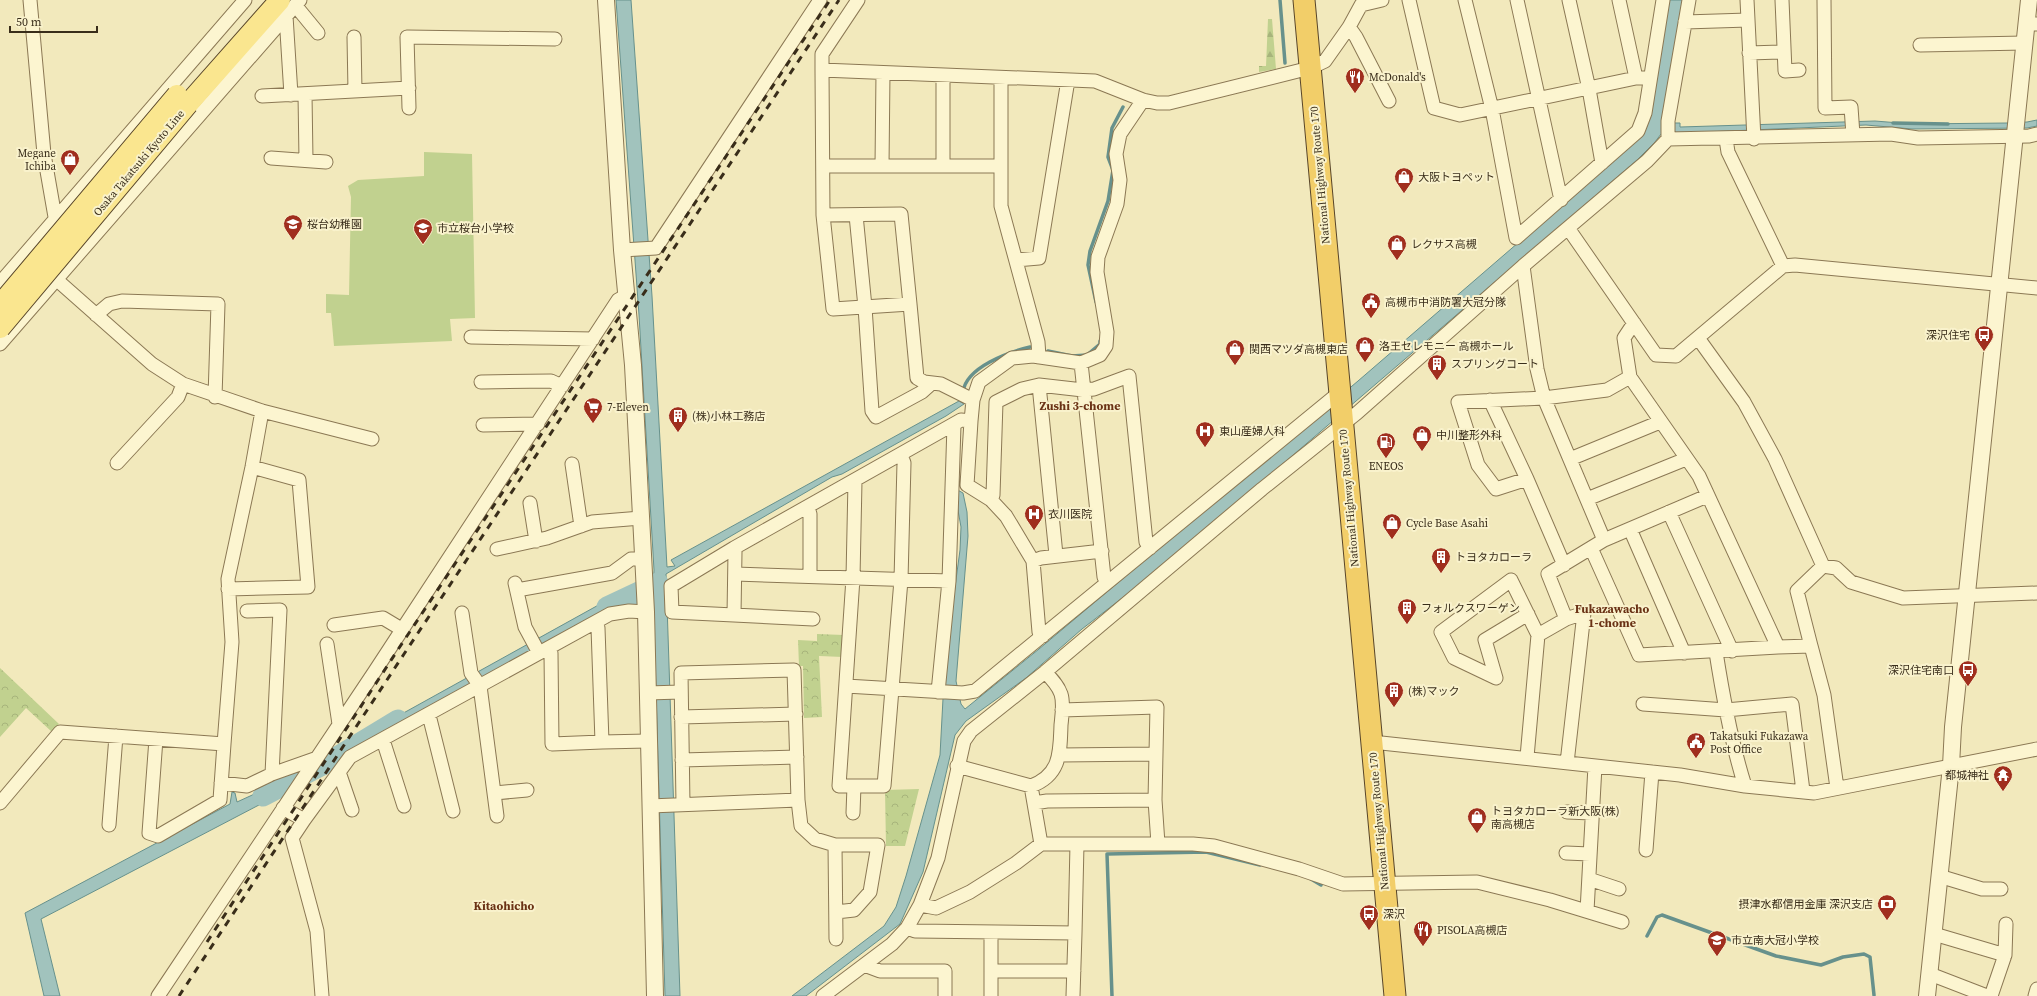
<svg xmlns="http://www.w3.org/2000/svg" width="2037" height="996" font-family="'Source Serif 4','Noto Sans JP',serif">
<defs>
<pattern id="forest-firs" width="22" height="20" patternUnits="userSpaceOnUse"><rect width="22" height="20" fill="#c1d18f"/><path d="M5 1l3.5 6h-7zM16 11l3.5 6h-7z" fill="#a7b47b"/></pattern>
<pattern id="park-crowns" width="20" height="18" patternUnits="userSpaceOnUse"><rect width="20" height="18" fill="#c1d18f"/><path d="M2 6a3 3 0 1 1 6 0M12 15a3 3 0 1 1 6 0" fill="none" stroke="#a7b47b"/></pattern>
</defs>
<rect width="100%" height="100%" fill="#f2e9bc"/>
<path fill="url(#forest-firs)" d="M1268,19H1272L1276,69L1259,72V66H1266Z"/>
<path fill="url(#park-crowns)" d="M817,634L844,635L843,657L819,656L822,717L804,718L803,666H799L798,640L817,641Z
M0,668L59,724L52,732L26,708L0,737Z
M919,789L905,846H886L885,790Z"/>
<path fill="#c1d18f" d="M424,152L472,154L475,318L450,319L452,341L334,346L331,313H326V294L349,295L351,197L348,186L358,180L424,176Z"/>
<path fill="#a1c3bd" stroke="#67918c" d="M616,0H631L652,296L667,567L675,566L671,560L959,401L964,404L946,416L842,474L832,477L666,574L680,996H665L653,591L654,570L639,315Z
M1669,0H1685L1665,123H1680V127L1875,121L1912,124L2007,123L2027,122L2037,120V126L2027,128L1912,129L1866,125L1661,134L1655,142L1637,160L1285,462L1130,592L1082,629L1026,678L966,721L955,735L923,872L900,924L806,996H792L884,926L896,907L906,876L940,755L945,661L960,550L961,527L954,488L963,493L967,512L968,536L956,681L961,704L965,709L1039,649L1358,381L1643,135L1647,126Z
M631,587L632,597L376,737L371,731Z
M292,777L280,794L41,919L60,996H44L25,913L230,804L232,792L235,793L237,802L261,791L262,793Z"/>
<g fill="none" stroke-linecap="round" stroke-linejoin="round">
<path stroke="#67918c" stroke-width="3.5" d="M1280,0L1285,63
M1893,123L1948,124
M1096,302L1088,265L1090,251L1108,201L1113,170L1108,157L1112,128L1123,107
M1048,351L1072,356L1087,355L1100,344V341
M963,392C966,367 1009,352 1030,347
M1311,879L1321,885
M1647,936L1657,917L1662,915L1776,956L1821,965L1843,957L1864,954L1870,957L1874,995
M1112,996L1107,854L1206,852L1260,865"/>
<path stroke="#a1c3bd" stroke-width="21" d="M607,607L658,583
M263,796L332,760L398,720"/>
<defs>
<path id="minor" d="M30,0L44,154L55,217L57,280L152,364L183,384L262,411L372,439
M858,0L822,54V70L1095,81L1143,100L1157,103H1169L1310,68L1325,61L1349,27L1361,5L1382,0
M1409,0L1434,108L1460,115L1636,78H1650
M1465,0L1492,109L1516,238L1638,131L1645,113L1663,0
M1517,0L1561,200
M1569,0L1589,89L1602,163
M1619,0L1636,78
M1747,0L1754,139
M1782,0L1785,71L1799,70
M1824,0L1825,108L1851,107L1853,135
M295,5L318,33
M286,16L291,95
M1685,22L1748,20
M2027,24H2037
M1349,27L1356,37L1389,101
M354,37L355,91
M1920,45L2025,43
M1749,53L1784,52
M822,70L823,215L833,309L910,304L917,378L924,382L941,384L973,400
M943,75V166
M1001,78V206L1038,342L1039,357
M305,94L306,160
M262,96L409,88
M409,108L407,37L555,39
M1668,139V121L1689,0
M1726,139L1728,152L1783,266
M271,158L326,162
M823,166H1001
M882,166L883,73
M823,215L901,214L910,304
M856,215L865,307L872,411L876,417L922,392L932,383
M1568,228L1656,355L1676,356L1783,266L1795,265L2037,288
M622,250L656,248L820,0
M1016,260L1039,258L1068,80
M1523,266L1537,369L1544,398L1604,540L1707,496
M0,283L245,0
M96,315L109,304L122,301L218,304L215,397
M1634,323L1624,338L1630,377L1699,476L1778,647L1811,646L1824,695L1837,788
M471,337L593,339
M1698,338L1744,402L1775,459L1823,566L1836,568L1851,582L1903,598L2037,593
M0,344L300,0
M1081,363L1104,577L1107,581
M481,382L551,381L562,386
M1039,385L1056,555
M1490,400L1527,479
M483,425L538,424
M1570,459L1660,422
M117,463L178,397L183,384
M572,464L581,526
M855,481L853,578L839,786H884L901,580L904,463L901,455
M1587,499L1686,459
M991,500L993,495L996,402L1022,389L1039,385L1083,390L1094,389L1129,376L1146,542L1150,548
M530,503L536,541
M808,508L810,514V576
M1669,512L1732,651
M1630,529L1684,653
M734,548L735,552L734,615L672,612L671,586L734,548L961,420L971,421
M1591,548L1639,655L1778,647
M497,549L547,538L592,522L641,518
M1033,561L1041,558L1102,551
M1564,565L1527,479L1496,489L1478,465L1458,402L1544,398L1607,390L1630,377
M735,574L949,581
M515,583L525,627L539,653
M228,589L308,587L299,480L252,467
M517,590L612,573L631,559H643
M247,611L280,610L272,774
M462,613L471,673L480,686L497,816
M1528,614L1485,640L1496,678L1454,658L1441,632L1511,580L1538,635
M734,615L813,619
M334,625L383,618L403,630
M1043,636L1039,632L1033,561L1006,516L991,500L967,485L971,421L973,400L979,382L1012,358L1033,356L1081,363L1100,355L1106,346L1107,332L1097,272L1098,257L1117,204L1120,180L1116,154L1120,134L1143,100
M327,644L339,724
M1811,646L1797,591L1823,566
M548,648L551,653L552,744L602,742L598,628L596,622
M1716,652C1723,697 1731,742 1745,786
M846,686L963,693L975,691L1340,392
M938,692L949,581L954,425
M647,693L681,692
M1643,704L1726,710L1792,704L1803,791
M1062,710L1157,707L1155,800
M429,715L453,811
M681,717L796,714
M156,739L149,833L158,836L220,800L224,744
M383,740L404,806
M602,742L648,741
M1372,742L1680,775L1745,786L1814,793L2037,749
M1060,755L1156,754
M1527,757L1538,635L1566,619
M682,760L797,757
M1567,763L1584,613L1566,619L1548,574L1604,540
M957,766L1031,786C1061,775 1060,752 1061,725C1062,715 1064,703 1061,694C1058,685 1051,678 1045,672
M339,772L352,810
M221,783L247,786L272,774L317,758
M495,793L527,790
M798,800L801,826L815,839L835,845H878L870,892L854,910L836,912
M0,803L60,732L224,744L232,642L228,579L252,467L262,411
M1034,803L1047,801L1155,800L1158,844
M650,806L798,800L794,670L681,673L683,804
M283,808L304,820L350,757L610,614L629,611L646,612
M1567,812L1592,813
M853,813L854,786
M304,820L292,838L317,931L322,996
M109,825L116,736
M1041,844H1193L1214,846L1299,869L1343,884L1477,882L1550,900L1622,922
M835,845L836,939
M1646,850L1652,772
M1566,853L1590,854
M1939,876L1982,889H2001
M1589,879L1619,889
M920,905L936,908L970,892L1016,863L1041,844L1031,786
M1587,911L1595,766
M907,928L915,931L1075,933L1077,844
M991,932V996
M1934,934L2005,955L1991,996
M2005,955L2006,924
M864,965L880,971H945V996
M991,971H1074
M1930,974L1987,996
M158,996L375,671L618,300L627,295
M823,996L892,944L907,928L920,905L938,858L964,741L971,731L1045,672L1262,489L1357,413L1523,266L1647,161L1668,139L1891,134L1918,138L2029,136L2037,134
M1073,996L1075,933
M2035,996L2037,989"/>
<path id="tertiary" d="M606,0L622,250L633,365L638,459L646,612L655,996
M1927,996L1951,766L1953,727L2029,0"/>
<path id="primary" d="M188,104L280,0"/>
<path id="trunk" d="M1304,0L1395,996"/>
</defs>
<use href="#minor" stroke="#8b7854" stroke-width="15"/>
<use href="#tertiary" stroke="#8b7854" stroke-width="18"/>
<use href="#primary" stroke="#584529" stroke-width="22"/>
<use href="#trunk" stroke="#584529" stroke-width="23"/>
<use href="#minor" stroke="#fcf5d0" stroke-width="13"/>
<use href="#tertiary" stroke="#fcf5d0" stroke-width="16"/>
<use href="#primary" stroke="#fae68f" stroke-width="20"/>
<use href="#trunk" stroke="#f2ce69" stroke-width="21"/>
<path stroke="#392d1a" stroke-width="3" stroke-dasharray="7 7" stroke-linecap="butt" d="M207,942L399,648L830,0
M179,996L404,654L839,0"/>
<defs>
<path id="primary-bridge" d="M0,305L177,95
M0,328L188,104"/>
</defs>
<use href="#primary-bridge" stroke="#584529" stroke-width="22" stroke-linecap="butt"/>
<use href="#primary-bridge" stroke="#fae68f" stroke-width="20"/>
</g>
<defs>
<symbol id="restaurant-pin" viewBox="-11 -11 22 30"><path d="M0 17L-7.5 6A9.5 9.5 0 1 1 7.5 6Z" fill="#a02e1e" stroke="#f9f2cc"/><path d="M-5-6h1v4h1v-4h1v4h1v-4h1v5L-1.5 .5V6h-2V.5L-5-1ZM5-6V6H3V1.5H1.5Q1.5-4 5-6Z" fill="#fff"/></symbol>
<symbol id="shop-pin" viewBox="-11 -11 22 30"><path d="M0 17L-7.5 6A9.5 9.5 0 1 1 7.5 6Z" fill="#a02e1e" stroke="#f9f2cc"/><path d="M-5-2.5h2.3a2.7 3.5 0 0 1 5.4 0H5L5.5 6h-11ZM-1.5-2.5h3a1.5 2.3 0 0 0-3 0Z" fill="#fff"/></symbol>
<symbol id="school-pin" viewBox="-11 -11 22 30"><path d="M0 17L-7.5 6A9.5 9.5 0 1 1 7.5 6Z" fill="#a02e1e" stroke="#f9f2cc"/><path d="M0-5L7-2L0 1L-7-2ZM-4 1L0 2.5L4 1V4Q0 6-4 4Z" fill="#fff"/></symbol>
<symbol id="civic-pin" viewBox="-11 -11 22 30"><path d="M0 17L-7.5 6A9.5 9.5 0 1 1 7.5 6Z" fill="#a02e1e" stroke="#f9f2cc"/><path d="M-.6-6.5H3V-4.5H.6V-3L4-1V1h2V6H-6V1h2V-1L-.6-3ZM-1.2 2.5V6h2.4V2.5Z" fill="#fff"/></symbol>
<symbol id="bus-pin" viewBox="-11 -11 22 30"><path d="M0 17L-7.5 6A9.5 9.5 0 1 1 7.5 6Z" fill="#a02e1e" stroke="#f9f2cc"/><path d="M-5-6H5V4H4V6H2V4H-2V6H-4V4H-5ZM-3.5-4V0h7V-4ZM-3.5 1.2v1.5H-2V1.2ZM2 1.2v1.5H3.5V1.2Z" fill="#fff"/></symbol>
<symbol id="building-pin" viewBox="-11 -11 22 30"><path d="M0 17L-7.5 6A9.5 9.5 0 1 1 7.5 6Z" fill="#a02e1e" stroke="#f9f2cc"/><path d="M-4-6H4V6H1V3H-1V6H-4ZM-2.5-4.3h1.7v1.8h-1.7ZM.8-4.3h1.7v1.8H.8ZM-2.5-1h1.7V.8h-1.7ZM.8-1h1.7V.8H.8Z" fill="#fff"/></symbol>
<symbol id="supermarket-pin" viewBox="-11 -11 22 30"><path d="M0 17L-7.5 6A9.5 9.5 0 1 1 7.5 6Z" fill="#a02e1e" stroke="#f9f2cc"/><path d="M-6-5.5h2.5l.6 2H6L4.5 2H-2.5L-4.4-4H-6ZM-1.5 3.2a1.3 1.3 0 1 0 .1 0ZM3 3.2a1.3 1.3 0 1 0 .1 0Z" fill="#fff"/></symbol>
<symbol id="hospital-pin" viewBox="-11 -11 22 30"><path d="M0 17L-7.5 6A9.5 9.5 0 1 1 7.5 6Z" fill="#a02e1e" stroke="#f9f2cc"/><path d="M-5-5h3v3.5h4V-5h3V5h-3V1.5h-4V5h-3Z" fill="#fff"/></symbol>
<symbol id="fuel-pin" viewBox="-11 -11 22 30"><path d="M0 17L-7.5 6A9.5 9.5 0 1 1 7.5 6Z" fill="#a02e1e" stroke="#f9f2cc"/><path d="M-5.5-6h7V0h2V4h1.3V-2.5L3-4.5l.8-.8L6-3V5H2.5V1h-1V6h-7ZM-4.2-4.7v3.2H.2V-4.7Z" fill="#fff"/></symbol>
<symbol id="temple-pin" viewBox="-11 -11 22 30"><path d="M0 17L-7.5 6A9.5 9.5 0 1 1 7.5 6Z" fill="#a02e1e" stroke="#f9f2cc"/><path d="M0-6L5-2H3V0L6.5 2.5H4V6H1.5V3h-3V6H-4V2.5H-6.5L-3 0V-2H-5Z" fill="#fff"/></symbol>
<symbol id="bank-pin" viewBox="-11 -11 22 30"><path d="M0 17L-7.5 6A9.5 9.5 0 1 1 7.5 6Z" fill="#a02e1e" stroke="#f9f2cc"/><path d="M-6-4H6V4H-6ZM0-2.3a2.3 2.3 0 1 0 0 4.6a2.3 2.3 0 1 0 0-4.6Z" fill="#fff"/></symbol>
</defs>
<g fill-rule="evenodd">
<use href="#restaurant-pin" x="1344" y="66" width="22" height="30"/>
<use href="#shop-pin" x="59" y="148" width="22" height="30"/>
<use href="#shop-pin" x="1393" y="166" width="22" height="30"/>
<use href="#school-pin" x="282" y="213" width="22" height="30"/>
<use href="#school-pin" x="412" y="217" width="22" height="30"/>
<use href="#shop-pin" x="1386" y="233" width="22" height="30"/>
<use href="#civic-pin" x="1360" y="291" width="22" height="30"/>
<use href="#bus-pin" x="1973" y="324" width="22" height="30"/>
<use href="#shop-pin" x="1354" y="335" width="22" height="30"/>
<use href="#shop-pin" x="1224" y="338" width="22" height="30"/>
<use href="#building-pin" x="1426" y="353" width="22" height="30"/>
<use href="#supermarket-pin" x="582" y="396" width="22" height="30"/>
<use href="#building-pin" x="667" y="405" width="22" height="30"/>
<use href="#hospital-pin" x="1194" y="420" width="22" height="30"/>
<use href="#shop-pin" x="1411" y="424" width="22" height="30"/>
<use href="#fuel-pin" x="1375" y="431" width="22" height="30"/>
<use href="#hospital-pin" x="1023" y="503" width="22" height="30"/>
<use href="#shop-pin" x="1381" y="512" width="22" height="30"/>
<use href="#building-pin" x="1430" y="546" width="22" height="30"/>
<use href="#building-pin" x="1396" y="597" width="22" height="30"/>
<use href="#bus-pin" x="1957" y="659" width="22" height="30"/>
<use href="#building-pin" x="1383" y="680" width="22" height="30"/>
<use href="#civic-pin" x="1685" y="731" width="22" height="30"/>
<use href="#temple-pin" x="1992" y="764" width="22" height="30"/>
<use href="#shop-pin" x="1466" y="806" width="22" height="30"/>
<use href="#bank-pin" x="1876" y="893" width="22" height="30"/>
<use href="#bus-pin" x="1358" y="903" width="22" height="30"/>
<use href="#restaurant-pin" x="1412" y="919" width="22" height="30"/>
<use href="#school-pin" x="1706" y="929" width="22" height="30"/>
</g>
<g text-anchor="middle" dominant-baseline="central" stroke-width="4" stroke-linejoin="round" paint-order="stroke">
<g font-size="11" fill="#392d1a" stroke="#f9f2cc" text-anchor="start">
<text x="1369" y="77">McDonald's</text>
<text x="56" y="153" text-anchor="end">Megane<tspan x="56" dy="13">Ichiba</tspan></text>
<text x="1418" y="177">大阪トヨペット</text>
<text x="307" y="224">桜台幼稚園</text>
<text x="437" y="228">市立桜台小学校</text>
<text x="1411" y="244">レクサス高槻</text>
<text x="1385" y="302">高槻市中消防署大冠分隊</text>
<text x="1970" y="335" text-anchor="end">深沢住宅</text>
<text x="1379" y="346">洛王セレモニー 高槻ホール</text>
<text x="1249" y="349">関西マツダ高槻東店</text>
<text x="1451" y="364">スプリングコート</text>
<text x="607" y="407">7-Eleven</text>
<text x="692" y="416">(株)小林工務店</text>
<text x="1219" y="431">東山産婦人科</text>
<text x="1436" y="435">中川整形外科</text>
<text x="1386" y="466" text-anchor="middle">ENEOS</text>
<text x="1048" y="514">衣川医院</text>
<text x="1406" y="523">Cycle Base Asahi</text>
<text x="1455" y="557">トヨタカローラ</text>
<text x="1421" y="608">フォルクスワーゲン</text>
<text x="1954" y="670" text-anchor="end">深沢住宅南口</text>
<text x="1408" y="691">(株)マック</text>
<text x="1710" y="736">Takatsuki Fukazawa<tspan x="1710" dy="13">Post Office</tspan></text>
<text x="1989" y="775" text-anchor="end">都城神社</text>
<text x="1491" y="811">トヨタカローラ新大阪(株)<tspan x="1491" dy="13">南高槻店</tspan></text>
<text x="1873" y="904" text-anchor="end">摂津水都信用金庫 深沢支店</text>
<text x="1383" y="914">深沢</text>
<text x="1437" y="930">PISOLA高槻店</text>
<text x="1731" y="940">市立南大冠小学校</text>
</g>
<g font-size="11" fill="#392d1a" stroke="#f9f2cc">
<text transform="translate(139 163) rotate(-50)">Osaka Takatsuki Kyoto Line</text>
<text transform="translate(1320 175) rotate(-95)">National Highway Route 170</text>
<text transform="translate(1349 498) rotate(-95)">National Highway Route 170</text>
<text transform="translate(1379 821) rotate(-95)">National Highway Route 170</text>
</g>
<g font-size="12" font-weight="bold" fill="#6a3215" stroke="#f9f2cc">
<text x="1080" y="406">Zushi 3-chome</text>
<text x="1612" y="609">Fukazawacho<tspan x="1612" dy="14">1-chome</tspan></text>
<text x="504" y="906">Kitaohicho</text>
</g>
</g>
<path d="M10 26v6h87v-6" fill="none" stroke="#392d1a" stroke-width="2"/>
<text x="16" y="26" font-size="12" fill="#392d1a" stroke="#f9f2cc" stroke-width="3" paint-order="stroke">50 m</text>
</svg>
